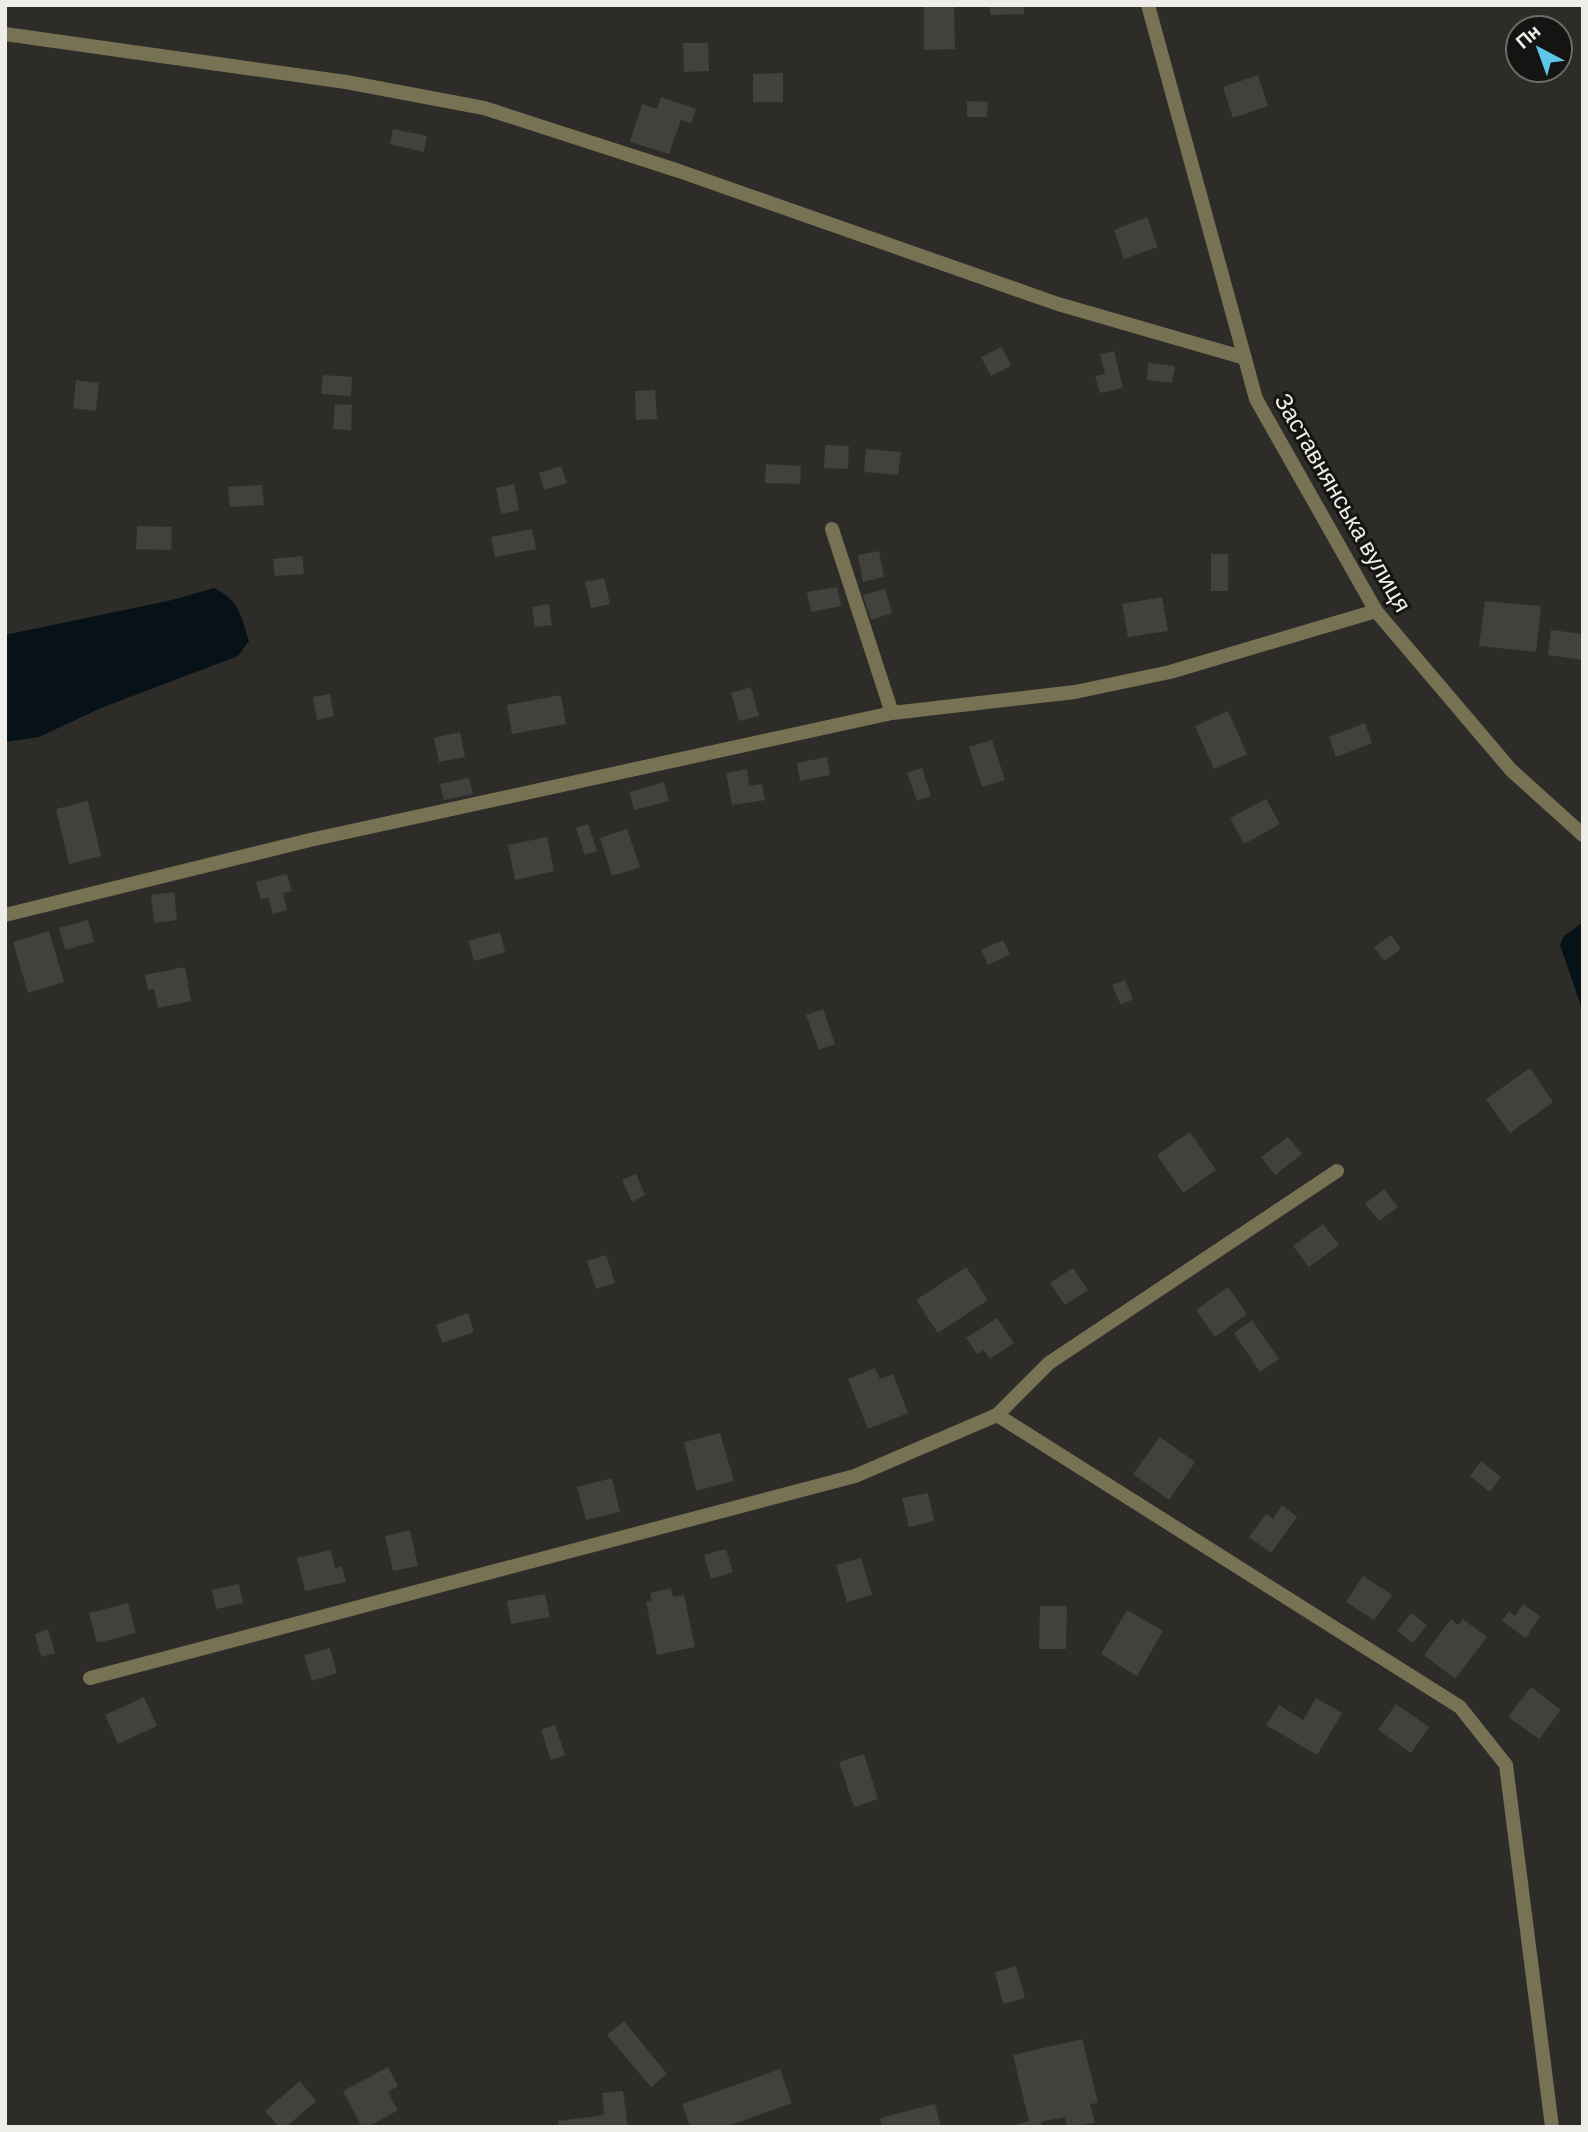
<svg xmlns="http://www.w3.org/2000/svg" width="1588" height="2132" font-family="Barlow,sans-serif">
<rect width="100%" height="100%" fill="#2d2c28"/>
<path fill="#061217" d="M214,588C240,601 241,616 249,641L238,656L101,708L39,737L5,742V635L172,600Z
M1583,922V1012L1560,945L1563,937Z"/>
<path fill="#42423d" d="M924,5H954L955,49L924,50Z
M990,5H1024V14L990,15Z
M683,43H708L709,71L684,72Z
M783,73V102H753V74Z
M1258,75L1268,106L1233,118L1223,87Z
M661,97L696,109L691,123L681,120L669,154L630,142L642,104L657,109Z
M967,101L988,102L987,117H967Z
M393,129L427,136L424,152L390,144Z
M1147,217L1158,247L1124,259L1114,230Z
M1002,347L1011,366L991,376L981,357Z
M1114,351L1123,388L1100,393L1095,376L1105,374L1100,354Z
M1148,363L1175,366L1172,383L1147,380Z
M323,375L352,377L351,396L321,394Z
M76,380L99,383L96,411L73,408Z
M655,390L657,419L636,420L635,391Z
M335,404L352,405L351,430L333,429Z
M825,445L849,446L848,469L824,468Z
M866,449L901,452L898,475L864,472Z
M766,464L801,466L800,484L765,483Z
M561,466L567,483L544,490L539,473Z
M514,484L519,510L501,514L496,488Z
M262,485L264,505L230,507L228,487Z
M137,526L172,527L171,550L136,549Z
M532,529L536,549L495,557L491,537Z
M879,551L884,577L863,582L858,555Z
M1211,554H1228V591H1211Z
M302,556L304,574L275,576L273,559Z
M604,578L610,604L591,608L585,582Z
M837,587L841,606L811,612L807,592Z
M885,589L892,613L871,620L863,595Z
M1162,597L1168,631L1128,637L1122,604Z
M1485,601L1541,606L1536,652L1479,646Z
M549,604L552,625L535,627L532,607Z
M1551,630L1583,634V660L1548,655Z
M751,687L759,716L739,721L731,693Z
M330,694L334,716L317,720L313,697Z
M561,695L566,724L512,734L507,705Z
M1228,711L1247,754L1214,769L1195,726Z
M1365,723L1372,743L1336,757L1329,737Z
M460,732L465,757L439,762L434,738Z
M992,740L1005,780L982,787L969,747Z
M827,757L830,775L800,781L797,763Z
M922,768L931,796L917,801L907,773Z
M747,769L749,786L762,784L765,800L732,805L726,773Z
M469,778L473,794L444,800L440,784Z
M664,782L669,801L634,810L629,792Z
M1266,799L1280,824L1244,844L1230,818Z
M88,801L101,856L69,864L56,809Z
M588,824L597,851L585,855L576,828Z
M627,829L640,867L612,876L600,838Z
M547,837L554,871L515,880L508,845Z
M287,874L292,891L283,893L287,910L273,914L268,897L261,900L256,882Z
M174,892L177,920L154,923L151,895Z
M88,920L94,942L65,950L59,928Z
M49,931L64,982L28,993L13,942Z
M500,932L505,952L474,961L468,941Z
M1391,935L1401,949L1384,961L1374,947Z
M1003,940L1010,954L988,965L981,950Z
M185,967L191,1001L158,1008L154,989L148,990L145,975Z
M1125,980L1133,999L1121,1005L1112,985Z
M823,1009L835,1044L819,1050L806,1015Z
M1530,1068L1553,1102L1510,1133L1486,1099Z
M1190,1132L1216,1170L1183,1193L1157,1155Z
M1288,1137L1302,1154L1275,1175L1261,1157Z
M636,1174L645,1195L632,1202L622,1180Z
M1384,1189L1398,1207L1379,1221L1365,1204Z
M1323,1224L1339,1245L1309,1267L1293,1246Z
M606,1255L615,1283L596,1289L587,1261Z
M966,1267L988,1300L938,1333L916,1300Z
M1073,1268L1088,1290L1065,1305L1050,1283Z
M1228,1287L1247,1314L1215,1337L1196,1310Z
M468,1313L474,1332L442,1343L436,1325Z
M997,1318L1014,1343L990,1359L984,1350L977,1354L966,1338Z
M1252,1320L1279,1359L1260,1372L1234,1333Z
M875,1368L880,1379L893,1374L908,1413L868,1429L848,1379Z
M720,1433L734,1481L696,1491L684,1442Z
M1160,1437L1195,1462L1169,1500L1133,1474Z
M1481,1461L1501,1477L1490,1492L1470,1476Z
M612,1478L620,1512L586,1520L577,1487Z
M928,1493L934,1521L909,1527L902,1498Z
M1282,1505L1297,1517L1271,1553L1249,1537L1266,1514L1273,1519Z
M410,1530L418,1566L393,1571L385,1536Z
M726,1549L733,1572L711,1579L704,1555Z
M331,1550L335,1569L342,1566L346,1582L305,1591L297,1558Z
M861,1558L872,1595L847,1602L836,1565Z
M1363,1576L1392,1595L1374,1620L1346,1602Z
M239,1584L243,1603L216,1609L212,1590Z
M671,1588L673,1597L684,1595L695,1647L657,1655L646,1602L652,1600L650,1593Z
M545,1594L550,1617L511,1624L507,1601Z
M128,1603L136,1633L97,1643L89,1613Z
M1523,1604L1540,1616L1526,1638L1502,1621L1509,1611L1515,1616Z
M1040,1606H1067L1066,1649H1039Z
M1127,1610L1163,1631L1137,1676L1101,1654Z
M1411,1613L1427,1625L1413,1643L1397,1631Z
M1451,1619L1458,1625L1463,1619L1487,1637L1455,1679L1424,1655Z
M48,1629L55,1653L41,1657L35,1634Z
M330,1648L337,1673L312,1681L304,1655Z
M1531,1687L1561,1710L1539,1739L1508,1717Z
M144,1697L157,1726L118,1744L105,1715Z
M1316,1698L1342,1713L1317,1755L1266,1725L1279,1705L1303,1720Z
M1396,1704L1429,1727L1411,1753L1378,1730Z
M555,1725L565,1755L551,1760L541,1730Z
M864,1754L878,1799L854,1807L839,1762Z
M1016,1966L1025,1998L1003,2004L995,1972Z
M624,2021L667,2074L651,2087L607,2035Z
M1082,2039L1098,2103L1090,2104L1095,2123L1067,2127L1065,2117L1041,2122L1042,2127H1010L1029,2121L1013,2055Z
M388,2067L398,2086L388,2092L398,2110L368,2127H362L343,2091Z
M780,2069L792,2103L725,2127H690L682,2104Z
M300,2081L316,2101L286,2127H279L265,2111Z
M623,2091L628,2127H559L558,2121L604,2115L602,2093Z
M935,2104L941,2127H882L880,2118Z"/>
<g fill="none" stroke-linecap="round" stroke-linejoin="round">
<path stroke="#777253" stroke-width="14" d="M5,34L346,82L484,108L679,171L1058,304L1245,358
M832,529L892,713
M5,915L310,840L892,713L1075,692L1170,672L1376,611
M997,1415L1049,1363L1337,1171
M90,1678L855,1476L997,1415L1460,1707L1506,1765L1552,2127"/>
<path stroke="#777253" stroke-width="14" d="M1148,5L1256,399L1376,611L1511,770L1583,835"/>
</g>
<g text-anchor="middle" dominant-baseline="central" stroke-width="6" stroke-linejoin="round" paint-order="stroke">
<g font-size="24" fill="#eeedea" stroke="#151412">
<text transform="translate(1344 502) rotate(60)">Заставнянська вулиця</text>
</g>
</g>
<rect width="1588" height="2132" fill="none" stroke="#eeedea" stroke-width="14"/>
<g transform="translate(1539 49) rotate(319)"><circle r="33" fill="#151412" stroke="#6c6b68" stroke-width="2"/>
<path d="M0-5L12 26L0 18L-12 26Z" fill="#5dc7e8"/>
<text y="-10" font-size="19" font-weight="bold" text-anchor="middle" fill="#eeedea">Пн</text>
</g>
</svg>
